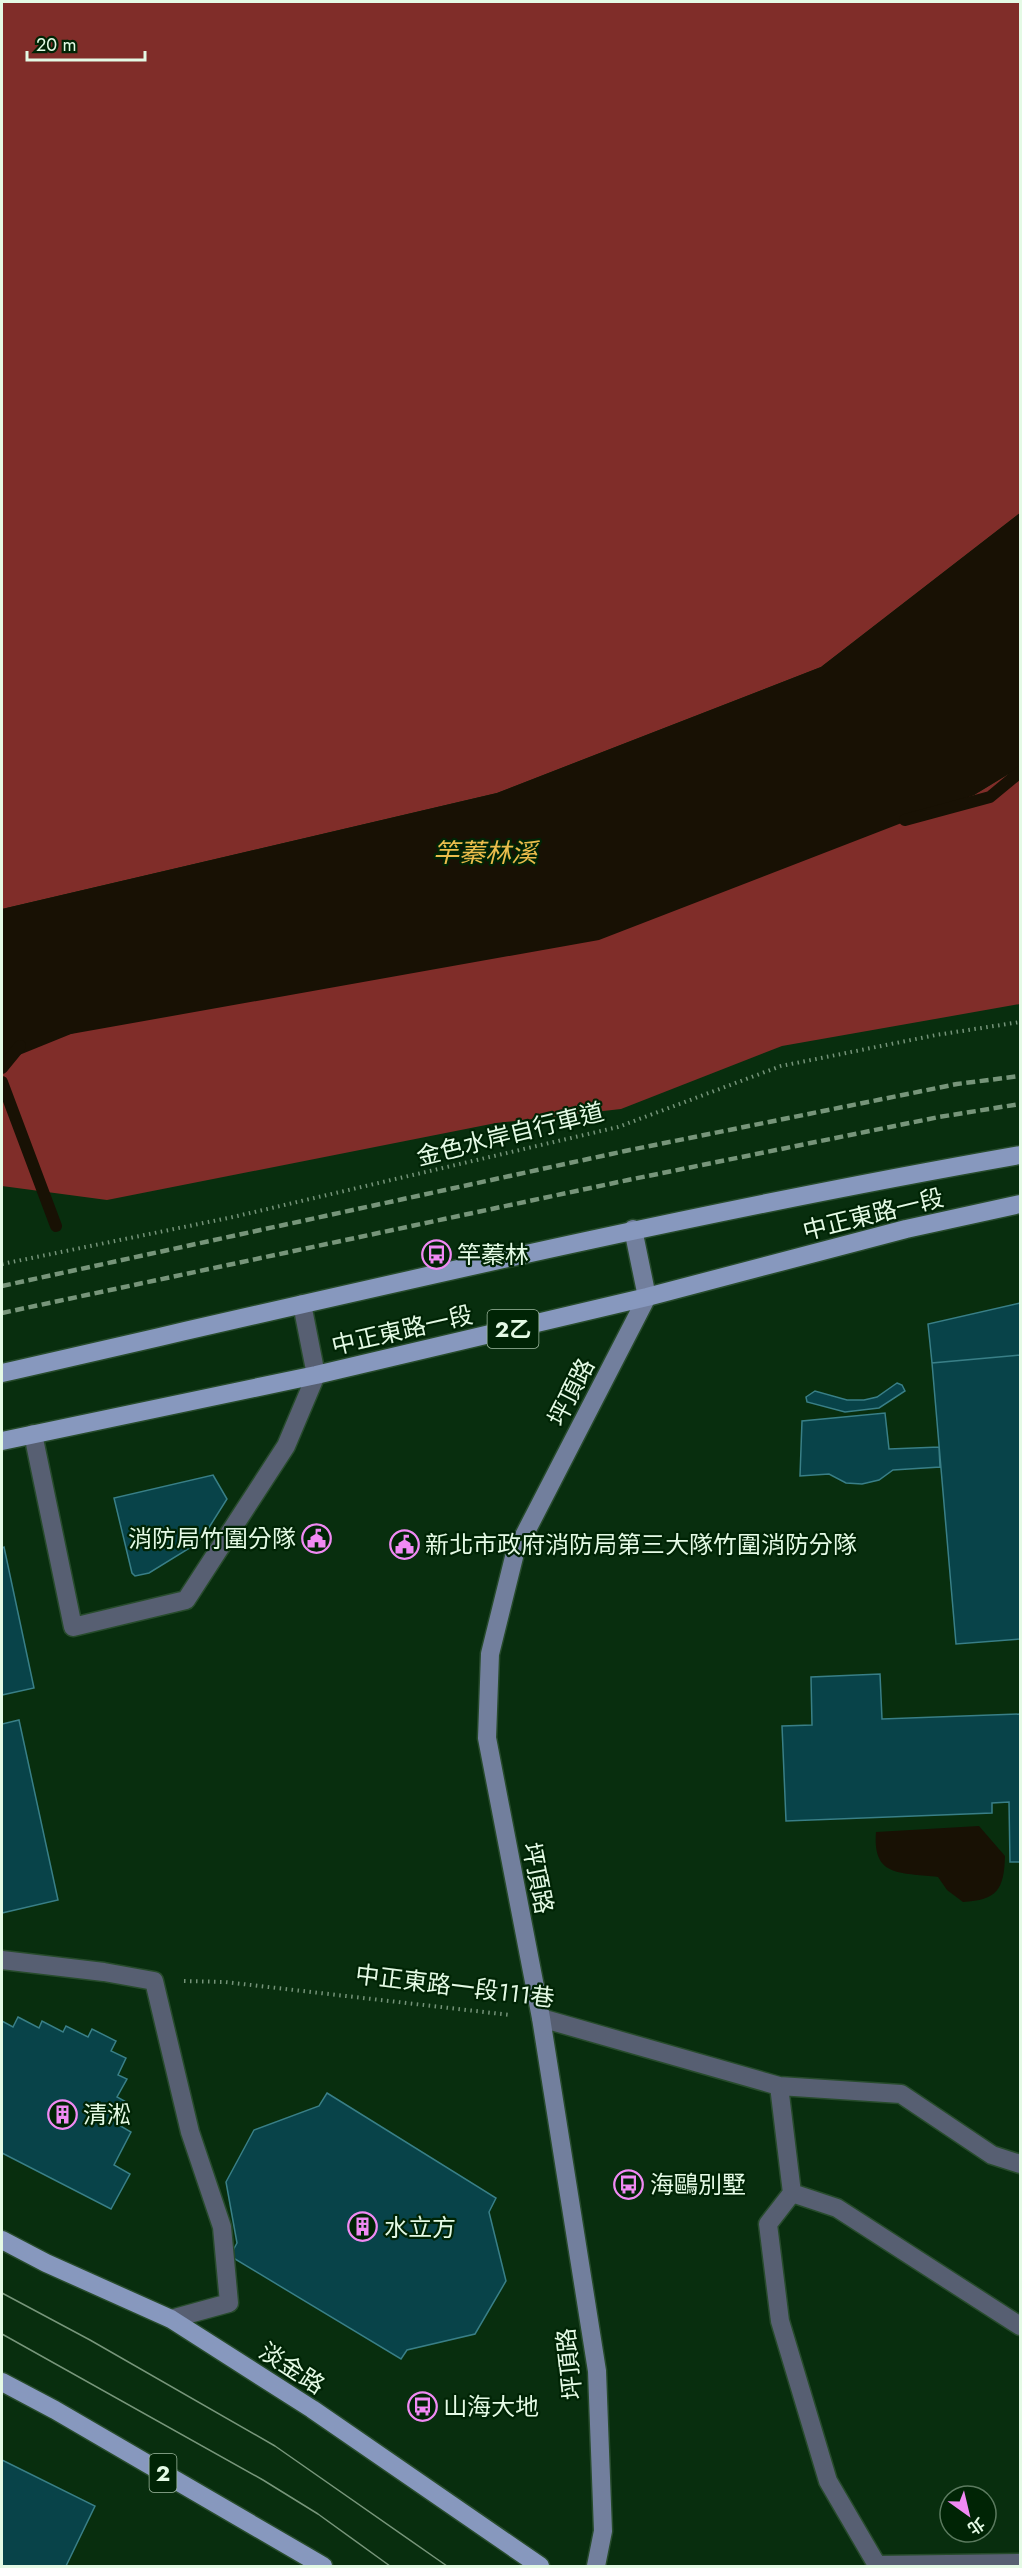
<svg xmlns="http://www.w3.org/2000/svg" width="1022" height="2568" font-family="Jost,'Noto Sans TC',sans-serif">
<rect width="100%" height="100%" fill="#082e0e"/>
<path fill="#802d29" d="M2,2H1020V513L821,667L497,793L2,909Z
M1020,767V1004L782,1046L621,1109L496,1123L107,1200L2,1186V1052L974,795Z"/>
<path fill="#181104" d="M1020,513V767L974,795L599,940L71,1034L2,1062V909L497,793L821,667Z
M979,1826L1005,1856C1004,1890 997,1900 963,1902L947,1890L938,1877C903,1872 872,1879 876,1832Z"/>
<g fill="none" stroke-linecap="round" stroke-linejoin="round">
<path stroke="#181104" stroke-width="12" d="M905,820L990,797L1020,772
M2,1068L20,1046
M2,1082L56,1226"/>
</g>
<path fill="#084349" stroke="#397f87" stroke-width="1.5" d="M1020,1303V1355L932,1363L928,1324Z
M1020,1355V1639L956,1644L932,1363Z
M897,1383L902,1385L905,1391L879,1408L845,1412L807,1402L806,1397L815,1391L847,1400H864L877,1397Z
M885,1413L889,1449L939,1447L940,1467L893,1470L879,1480L862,1484L846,1483L829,1474L800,1476L802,1421Z
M213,1475L227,1499L203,1537L193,1546L149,1573L135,1576L132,1573L114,1498Z
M4,1547L34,1688L2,1695V1548Z
M880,1674L882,1719L1020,1714V1862H1010L1009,1802L992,1803V1813L786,1821L782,1726L812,1725L811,1677Z
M19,1720L58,1900L2,1913V1724Z
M18,2017L39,2028L42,2021L63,2032L66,2026L88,2037L92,2029L116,2041L111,2051L126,2058L118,2075L127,2079L117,2097L128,2103L117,2124L131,2132L114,2165L130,2174L111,2209L2,2153V2021L13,2027Z
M327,2093L496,2198L489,2212L506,2281L475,2334L407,2350L401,2359L230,2256L237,2243L226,2182L254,2130L319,2106Z
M2,2460L95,2506L66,2566H2Z"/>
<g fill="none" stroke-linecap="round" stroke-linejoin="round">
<defs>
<path id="lane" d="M33,1434L73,1627L186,1600L286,1446L316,1375L302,1304
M2,1960L104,1972L154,1981L190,2132L222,2227L229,2303L171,2319"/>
<path id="street" d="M541,2018L779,2086L901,2094L992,2155L1020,2164
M779,2086L792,2193L768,2224L780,2321L828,2481L877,2565L1020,2563
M792,2193L837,2208L1020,2326"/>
<path id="secondary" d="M596,2566L603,2531L597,2371L541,2018L487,1738L490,1654L515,1553L647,1297L633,1229"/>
<path id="primary" d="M2,1373C340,1296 678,1215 1020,1155
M2,1441L316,1375L647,1297L906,1229L1020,1204
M2,2240L46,2263L171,2319L312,2409L540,2566
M2,2382L55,2410L323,2566"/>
</defs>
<use href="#lane" stroke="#274b2c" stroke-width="21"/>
<use href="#street" stroke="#274b2c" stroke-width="21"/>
<use href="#secondary" stroke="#274b2c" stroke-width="21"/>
<use href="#primary" stroke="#274b2c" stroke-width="21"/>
<path stroke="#759379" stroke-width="4" stroke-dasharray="1.5 4.5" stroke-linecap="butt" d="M2,1264L233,1217L618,1127L781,1066L936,1035L1020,1022
M184,1981L225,1982L510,2015"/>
<use href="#lane" stroke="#575f72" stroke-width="18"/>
<use href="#street" stroke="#575f72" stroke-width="18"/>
<use href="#secondary" stroke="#727f9d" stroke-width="18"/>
<use href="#primary" stroke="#8798be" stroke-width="18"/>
<path stroke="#77957a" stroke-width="1.5" d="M2,2293L90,2340L275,2446L447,2566
M2,2334L263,2480L318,2514L390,2566"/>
<path stroke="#77957a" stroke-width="4.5" stroke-dasharray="9 4.5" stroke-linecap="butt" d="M2,1286L625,1151L957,1084L1020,1076
M2,1313L628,1180L939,1117L1020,1104"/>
</g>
<defs>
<symbol id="bus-ring" viewBox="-11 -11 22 22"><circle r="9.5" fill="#002405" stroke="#f18af4" stroke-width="1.5"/><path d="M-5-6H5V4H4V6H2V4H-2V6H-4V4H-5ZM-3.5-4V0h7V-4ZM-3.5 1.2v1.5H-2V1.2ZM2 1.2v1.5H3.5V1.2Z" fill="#f18af4"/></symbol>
<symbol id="civic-ring" viewBox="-11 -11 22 22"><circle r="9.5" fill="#002405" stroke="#f18af4" stroke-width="1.5"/><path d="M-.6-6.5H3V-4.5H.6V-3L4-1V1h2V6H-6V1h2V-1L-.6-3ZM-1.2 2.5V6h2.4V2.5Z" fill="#f18af4"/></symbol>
<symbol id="building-ring" viewBox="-11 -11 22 22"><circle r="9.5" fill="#002405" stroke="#f18af4" stroke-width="1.5"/><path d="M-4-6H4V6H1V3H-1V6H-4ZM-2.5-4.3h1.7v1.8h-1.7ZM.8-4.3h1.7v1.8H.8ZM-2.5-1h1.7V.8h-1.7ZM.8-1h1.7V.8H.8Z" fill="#f18af4"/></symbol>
</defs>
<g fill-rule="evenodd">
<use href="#bus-ring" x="420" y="1238" width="33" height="33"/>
<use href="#civic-ring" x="300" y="1522" width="33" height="33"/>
<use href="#civic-ring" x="388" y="1528" width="33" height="33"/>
<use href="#building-ring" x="46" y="2098" width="33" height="33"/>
<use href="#bus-ring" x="612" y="2168" width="33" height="33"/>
<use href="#building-ring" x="346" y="2210" width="33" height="33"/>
<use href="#bus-ring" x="406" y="2390" width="33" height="33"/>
</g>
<g text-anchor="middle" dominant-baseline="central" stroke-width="4.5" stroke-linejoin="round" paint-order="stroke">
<g fill="#002405" stroke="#a0baa2" stroke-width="1.5">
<rect x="487.5" y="1310" width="51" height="38" rx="4.5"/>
<rect x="149.5" y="2454" width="27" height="38" rx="4.5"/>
</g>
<g font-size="22" font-weight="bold" fill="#e4fae5">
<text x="513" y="1329">2乙</text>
<text x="163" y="2473">2</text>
</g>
<g font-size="24" fill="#e4fae5" stroke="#002405">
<text transform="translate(510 1134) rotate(-14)">金色水岸自行車道</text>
<text transform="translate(873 1214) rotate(-14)">中正東路一段</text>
<text transform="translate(402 1330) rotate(-13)">中正東路一段</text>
<text transform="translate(571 1392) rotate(-63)">坪頂路</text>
<text transform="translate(538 1878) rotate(79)">坪頂路</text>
<text transform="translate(455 1986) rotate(7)">中正東路一段111巷</text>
<text transform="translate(569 2364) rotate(-96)">坪頂路</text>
<text transform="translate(292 2368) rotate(33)">淡金路</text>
</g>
<g font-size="24" fill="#e4fae5" stroke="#002405" text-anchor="start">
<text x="457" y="1254">竿蓁林</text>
<text x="296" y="1538" text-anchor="end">消防局竹圍分隊</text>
<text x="425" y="1544">新北市政府消防局第三大隊竹圍消防分隊</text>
<text x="83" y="2114">清淞</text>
<text x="650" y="2184">海鷗別墅</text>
<text x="384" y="2227">水立方</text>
<text x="443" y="2406">山海大地</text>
</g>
<g font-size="26" font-style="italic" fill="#ebbd4c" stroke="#002405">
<text x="485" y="853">竿蓁林溪</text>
</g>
</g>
<rect width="1022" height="2568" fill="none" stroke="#e4fae5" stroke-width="6"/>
<g transform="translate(968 2514) rotate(146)"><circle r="28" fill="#002405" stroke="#5b7a5f" stroke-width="1.5"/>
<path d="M0-4.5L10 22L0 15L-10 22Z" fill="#f18af4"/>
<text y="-9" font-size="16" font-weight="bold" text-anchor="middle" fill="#e4fae5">北</text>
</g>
<path d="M27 51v9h118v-9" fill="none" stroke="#e4fae5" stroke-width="3"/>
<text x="36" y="51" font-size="18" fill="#e4fae5" stroke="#002405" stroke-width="4.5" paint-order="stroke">20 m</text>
</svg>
